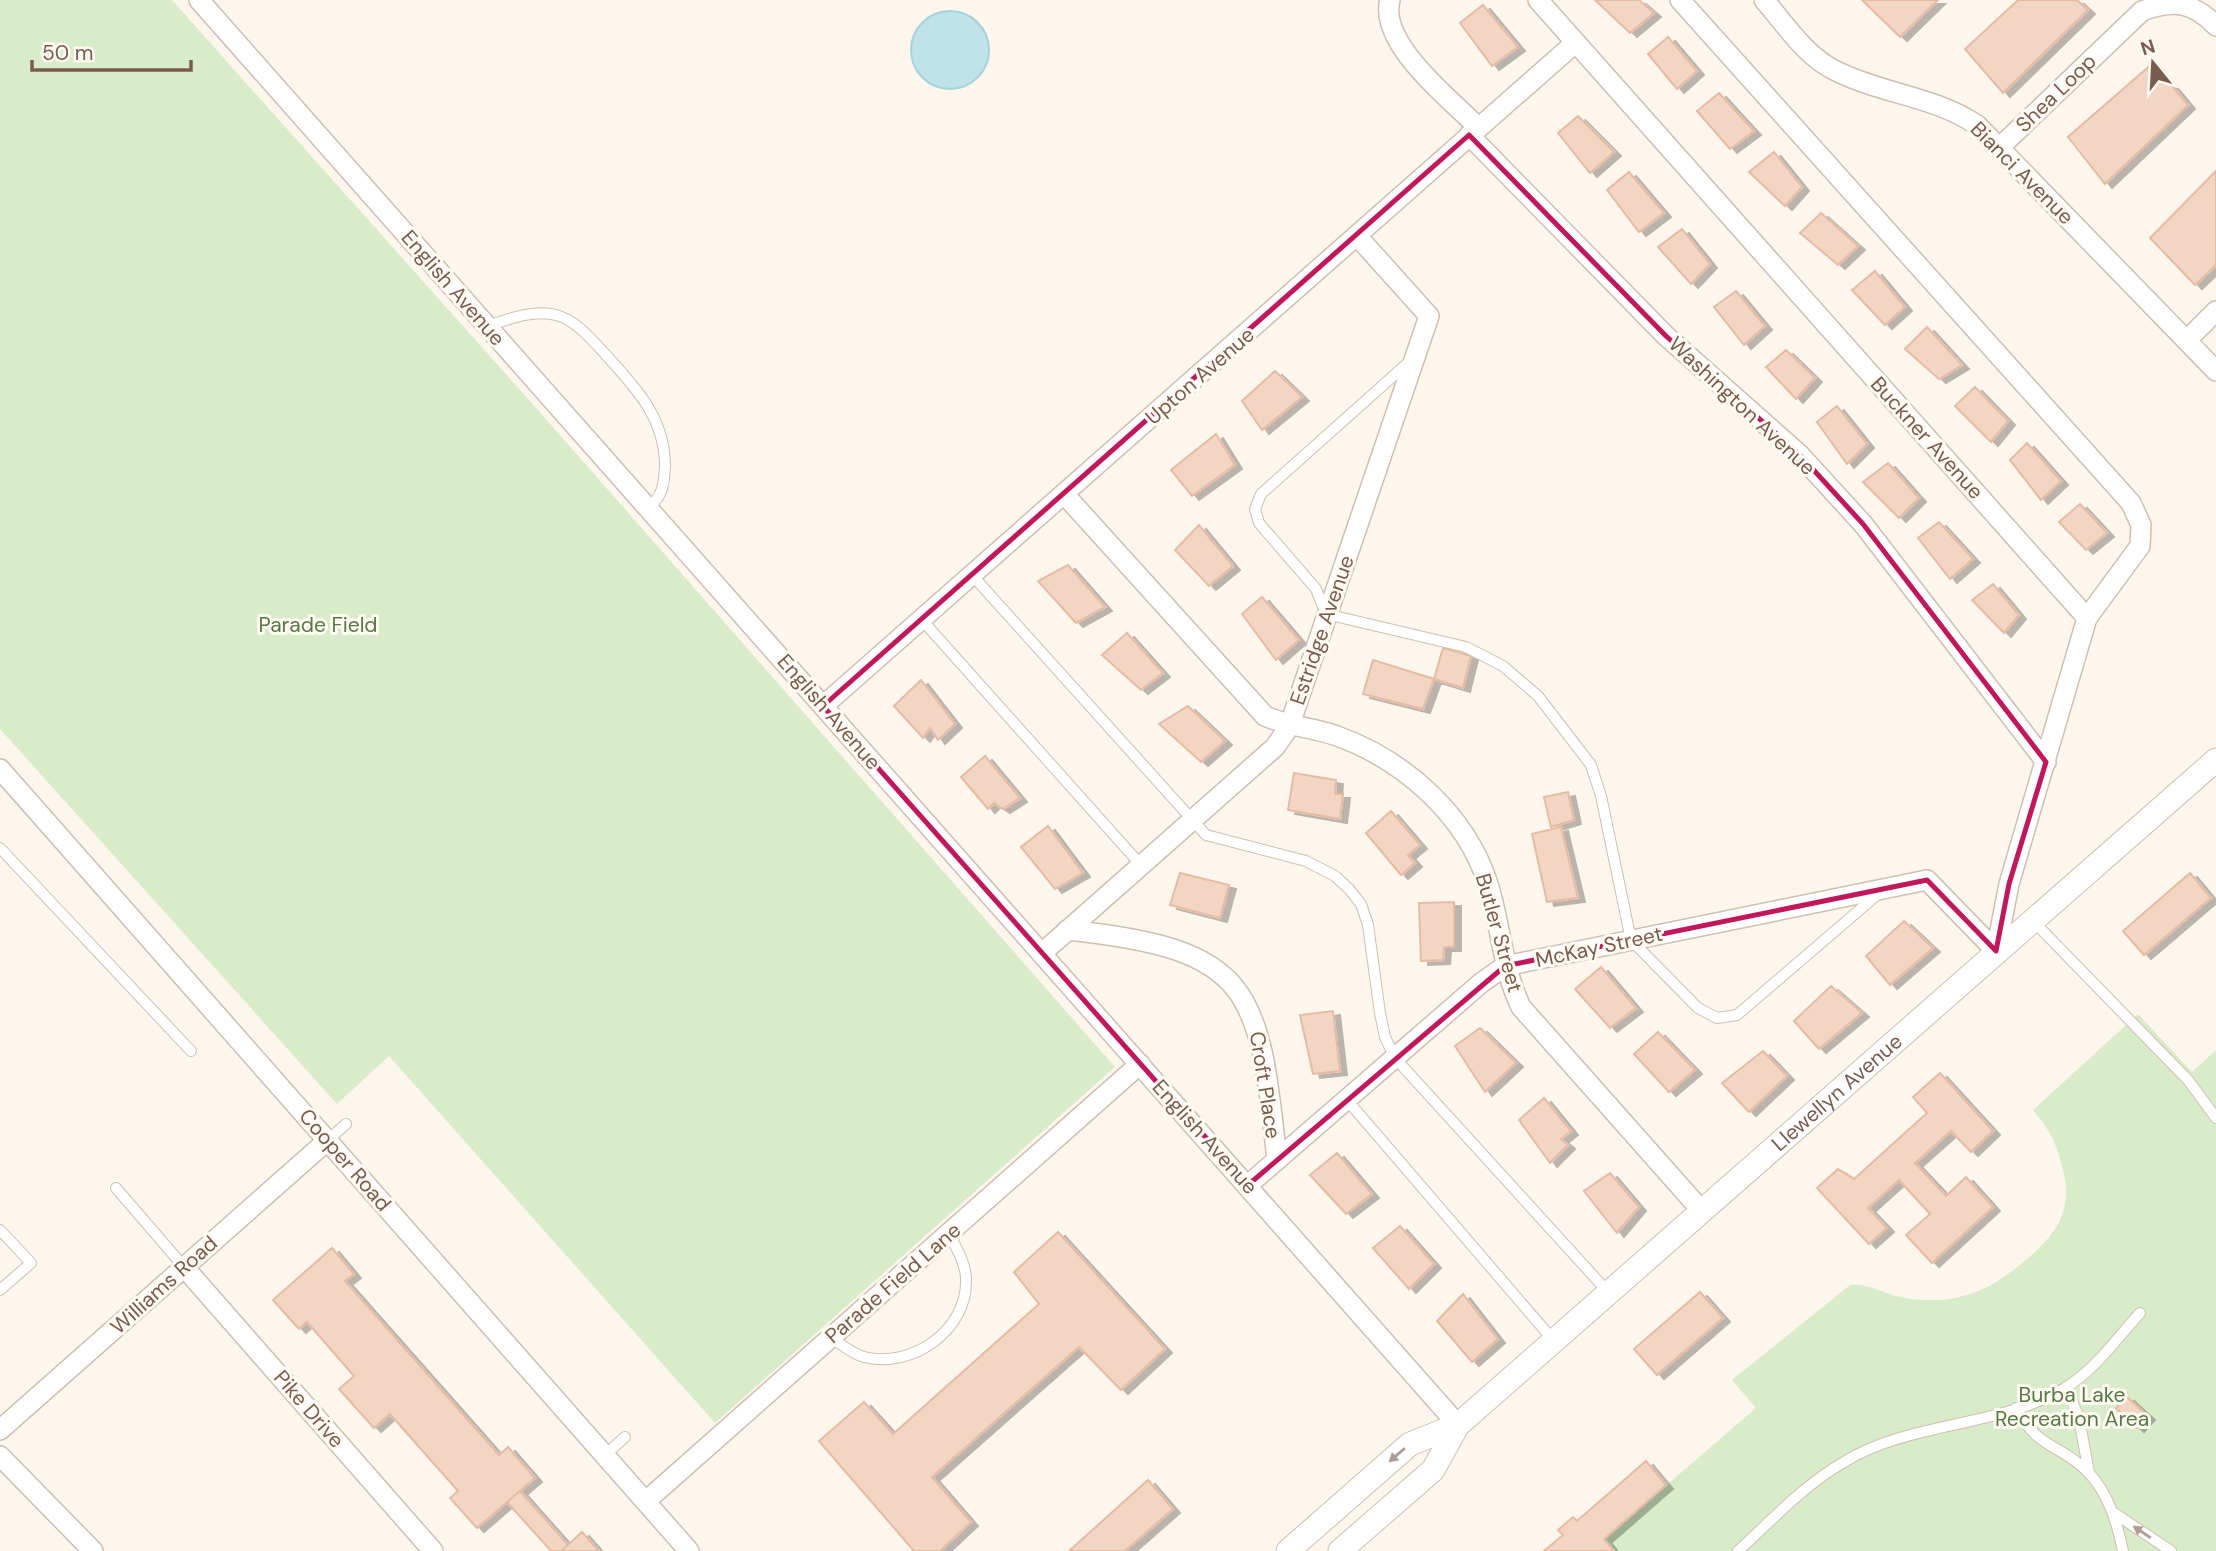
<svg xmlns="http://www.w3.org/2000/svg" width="2216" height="1551" font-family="'DM Sans',sans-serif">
<defs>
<filter id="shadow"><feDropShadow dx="7" dy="4" stdDeviation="0" flood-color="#0004"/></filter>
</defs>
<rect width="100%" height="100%" fill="#fdf6ec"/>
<path fill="#d8ecc9" d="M0,0H172L537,409L1115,1067L715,1423L389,1056L337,1104L0,729Z
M2138,1014L2192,1072L2216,1050V1551H1614L1604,1539L1756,1408L1732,1380L1850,1285C1867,1283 1879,1291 1896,1296C1915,1301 1940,1302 1959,1297C1983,1292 2001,1280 2020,1265C2055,1236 2075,1212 2062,1166C2056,1142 2049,1129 2033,1110Z"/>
<path fill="#bfe3e8" stroke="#a5d3da" stroke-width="2" d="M911 50a39 39 0 1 1 78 0a39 39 0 1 1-78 0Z"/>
<path fill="#f3d5c3" stroke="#e6bba3" stroke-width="2" filter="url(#shadow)" d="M1595,0H1639L1654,13L1630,33Z
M1862,0H1938L1900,37Z
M2018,0H2077L2088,10L2003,93L1965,49Z
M1483,5L1518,47L1492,66L1460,23Z
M1668,37L1697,71L1677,89L1648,54Z
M2153,63L2188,105L2105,184L2068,137Z
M1719,93L1754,131L1730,149L1697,111Z
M1578,116L1614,152L1590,173L1558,133Z
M1774,152L1802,187L1785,206L1749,172Z
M2216,171V265L2195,285L2150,238Z
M1629,172L1664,213L1639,232L1607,190Z
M1821,213L1858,246L1838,265L1800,233Z
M1682,229L1710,264L1691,284L1658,247Z
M1875,271L1905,307L1885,325L1852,290Z
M1736,291L1765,326L1744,345L1714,307Z
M1927,327L1962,365L1939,379L1905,349Z
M1786,350L1815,378L1796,399L1766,367Z
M1275,371L1302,397L1262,430L1242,401Z
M1975,387L2008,421L1991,442L1955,406Z
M1837,406L1867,444L1847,464L1817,422Z
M1216,434L1235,465L1192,496L1171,470Z
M2027,443L2061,481L2041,500L2010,460Z
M1888,463L1919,498L1899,518L1863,482Z
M2080,504L2107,533L2086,550L2059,522Z
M1939,522L1973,559L1950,579L1918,538Z
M1199,525L1233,566L1209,586L1175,550Z
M1068,565L1105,607L1076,623L1038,581Z
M1993,584L2019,615L2004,633L1972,600Z
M1262,597L1299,640L1276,660L1242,614Z
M1127,633L1163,673L1141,690L1102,655Z
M1443,648L1471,656L1463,688L1434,679Z
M1373,660L1434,679L1423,709L1363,694Z
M921,680L955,724L938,740L930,728L923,738L894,706Z
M1188,706L1225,741L1201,762L1159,724Z
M985,756L1020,798L1003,809L994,803L988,809L961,777Z
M1294,773L1336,780L1335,794H1343L1340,819L1288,810Z
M1568,792L1574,820L1551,827L1544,797Z
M1391,811L1420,845L1408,855L1415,863L1401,875L1366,833Z
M1048,826L1083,873L1055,889L1021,847Z
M1561,827L1578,898L1547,902L1532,834Z
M1180,873L1229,885L1220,918L1170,905Z
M2190,873L2211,898L2144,955L2123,931Z
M1454,902V947H1444L1443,960L1421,961L1419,903Z
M1904,921L1933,948L1890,985L1866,956Z
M1601,967L1636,1008L1610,1028L1575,989Z
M1831,986L1862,1013L1819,1049L1794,1021Z
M1333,1011L1340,1071L1313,1074L1300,1015Z
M1480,1028L1516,1063L1485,1092L1455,1046Z
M1658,1032L1695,1070L1669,1092L1634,1054Z
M1763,1051L1787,1076L1749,1112L1722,1083Z
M1940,1073L1993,1131L1971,1152L1951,1131L1915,1163L1946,1196L1966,1177L1993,1207L1932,1263L1906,1235L1930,1214L1899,1180L1868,1208L1887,1228L1869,1244L1817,1188L1838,1169L1854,1179L1927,1113L1913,1097Z
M1544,1098L1571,1131L1561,1139L1568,1145L1550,1163L1519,1120Z
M1337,1153L1372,1194L1346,1214L1310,1175Z
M1610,1173L1639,1207L1617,1233L1584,1191Z
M1400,1226L1434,1264L1409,1289L1373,1248Z
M1058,1232L1165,1349L1121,1390L1079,1347L932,1477L971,1522L940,1551H914L819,1441L864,1402L893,1434L1039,1304L1014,1272Z
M332,1248L354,1274L345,1281L499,1455L508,1447L535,1478L477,1528L450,1498L458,1491L390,1414L374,1428L339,1389L354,1376L307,1322L299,1329L273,1300Z
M1700,1292L1723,1318L1657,1375L1634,1349Z
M1463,1294L1498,1339L1472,1362L1437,1321Z
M2127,1397L2148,1416L2137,1428L2116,1408Z
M1646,1461L1666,1485L1604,1539L1614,1551H1544L1563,1535L1558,1530L1573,1517L1577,1521Z
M1148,1480L1173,1509L1125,1551H1069Z
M520,1491L568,1545L561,1551H551L507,1502Z
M582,1532L599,1551H561L568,1545Z"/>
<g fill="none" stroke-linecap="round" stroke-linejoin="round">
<defs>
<path id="service" d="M488,326C509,319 533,309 556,315C576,320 593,341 606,355C636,388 665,418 665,466C664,485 663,496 648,508
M1409,362L1261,494L1255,509L1259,523L1316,589L1326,614L1466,647L1503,666L1538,696L1591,765L1601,796L1631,940L1698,1008L1717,1018L1737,1015L1878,894
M972,575L1206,835L1306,861L1335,876L1349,889L1361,904L1368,925L1380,1013L1385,1037L1395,1058L1608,1292
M922,620L1140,864
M0,848L191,1051
M2034,922L2188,1080L2216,1118
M1347,1100L1554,1341
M328,1140L346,1124
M116,1188L184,1267
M0,1230L31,1263L0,1290
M831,1338C841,1344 852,1354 864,1357C912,1369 968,1330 966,1279C966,1264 956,1247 949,1234
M2066,1387L2079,1418L2089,1473
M2016,1408C2038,1450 2061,1444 2088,1472C2109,1494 2117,1523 2123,1551
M605,1455L625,1437
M2114,1513L2171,1551
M1738,1551C1772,1520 1804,1485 1844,1462C1911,1421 1997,1428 2065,1388C2094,1371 2118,1337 2140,1313"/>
<path id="minor" d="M199,0L1458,1425
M1390,0C1378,43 1450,99 1478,127
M1538,0L2087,618L2009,884L1996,951
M1680,0L2131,503L2141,525L2140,546L2087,618
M1764,0C1786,25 1805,56 1836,71C1882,94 1934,96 1977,125L2216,371
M1469,135L1666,336L1799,454L1863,524L2046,762
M2000,147L2142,11C2173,0 2192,1 2216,26
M2187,340L2216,311
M1064,494L1265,716C1289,727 1312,727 1337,736C1404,760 1466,815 1488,884C1501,925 1502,968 1521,1007L1701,1210
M823,706L1575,43
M0,769L689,1551
M1067,930C1252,949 1259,988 1277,1160
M1042,953L1275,747L1289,727L1429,316L1358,237
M1248,1185L1481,983L1505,966L1927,880L1996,951
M184,1267L433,1551
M0,1430L328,1140
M0,1456L93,1551
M646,1501L1140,1064"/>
<g id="tertiary">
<path d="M1288,1551L1410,1444L1458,1425"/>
<path id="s1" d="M1340,1551L1433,1470L1458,1425L2216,760"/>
</g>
</defs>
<use href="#service" stroke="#d1beb0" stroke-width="12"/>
<use href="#minor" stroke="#d1beb0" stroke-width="22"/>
<use href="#tertiary" stroke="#d1beb0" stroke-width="25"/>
<use href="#service" stroke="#fff" stroke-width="10"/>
<use href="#minor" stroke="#fff" stroke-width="19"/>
<use href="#tertiary" stroke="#fff" stroke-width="23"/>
</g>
<defs><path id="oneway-solid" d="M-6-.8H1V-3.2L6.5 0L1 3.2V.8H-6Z" transform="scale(1.75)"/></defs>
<g fill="#af9d94">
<use href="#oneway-solid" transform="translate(1397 1455) rotate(139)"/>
<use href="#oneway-solid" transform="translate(2142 1532) rotate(-146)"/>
</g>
<path fill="none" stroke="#c2185b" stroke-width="5" stroke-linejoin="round" d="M1469,135L1666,336L1799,454L1863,524L2046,762L2009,884L1996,951L1927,880L1505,966L1248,1185L823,706Z"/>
<g text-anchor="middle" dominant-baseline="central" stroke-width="6" stroke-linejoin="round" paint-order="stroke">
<g font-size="21" fill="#7a5c4d" stroke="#fffaf3">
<text transform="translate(2056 93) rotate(-44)">Shea Loop</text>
<text transform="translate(2022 173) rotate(45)">Bianci Avenue</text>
<text transform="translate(453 288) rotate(49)">English Avenue</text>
<text transform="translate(1200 376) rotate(-41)">Upton Avenue</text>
<text transform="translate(1742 406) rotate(43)">Washington Avenue</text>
<text transform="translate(1927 438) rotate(48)">Buckner Avenue</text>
<text transform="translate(1322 630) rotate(-71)">Estridge Avenue</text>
<text transform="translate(829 712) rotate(49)">English Avenue</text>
<text transform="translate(1499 933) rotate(74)">Butler Street</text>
<text transform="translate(1599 947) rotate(-12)">McKay Street</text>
<text transform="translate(1265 1085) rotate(81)">Croft Place</text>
<text stroke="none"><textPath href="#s1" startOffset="679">Llewellyn Avenue</textPath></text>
<text transform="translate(1205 1137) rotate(48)">English Avenue</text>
<text transform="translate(345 1160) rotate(49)">Cooper Road</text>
<text transform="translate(893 1283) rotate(-41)">Parade Field Lane</text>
<text transform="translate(164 1285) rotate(-42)">Williams Road</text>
<text transform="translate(309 1409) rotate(49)">Pike Drive</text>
</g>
<g font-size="21" fill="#537a41" stroke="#fffaf3">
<text x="318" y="625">Parade Field</text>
<text x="2072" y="1395">Burba Lake<tspan x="2072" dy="24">Recreation Area</tspan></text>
</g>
</g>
<g transform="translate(2153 63) rotate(342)" stroke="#fffaf3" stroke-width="5" paint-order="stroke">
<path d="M0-5L12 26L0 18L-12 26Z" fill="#7a5c4d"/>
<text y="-10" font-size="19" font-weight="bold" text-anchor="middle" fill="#7a5c4d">N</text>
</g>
<path d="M32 60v10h159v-10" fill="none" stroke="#7a5c4d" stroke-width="3.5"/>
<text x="42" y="60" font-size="21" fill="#7a5c4d" stroke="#fffaf3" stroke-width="5" paint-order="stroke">50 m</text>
</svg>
